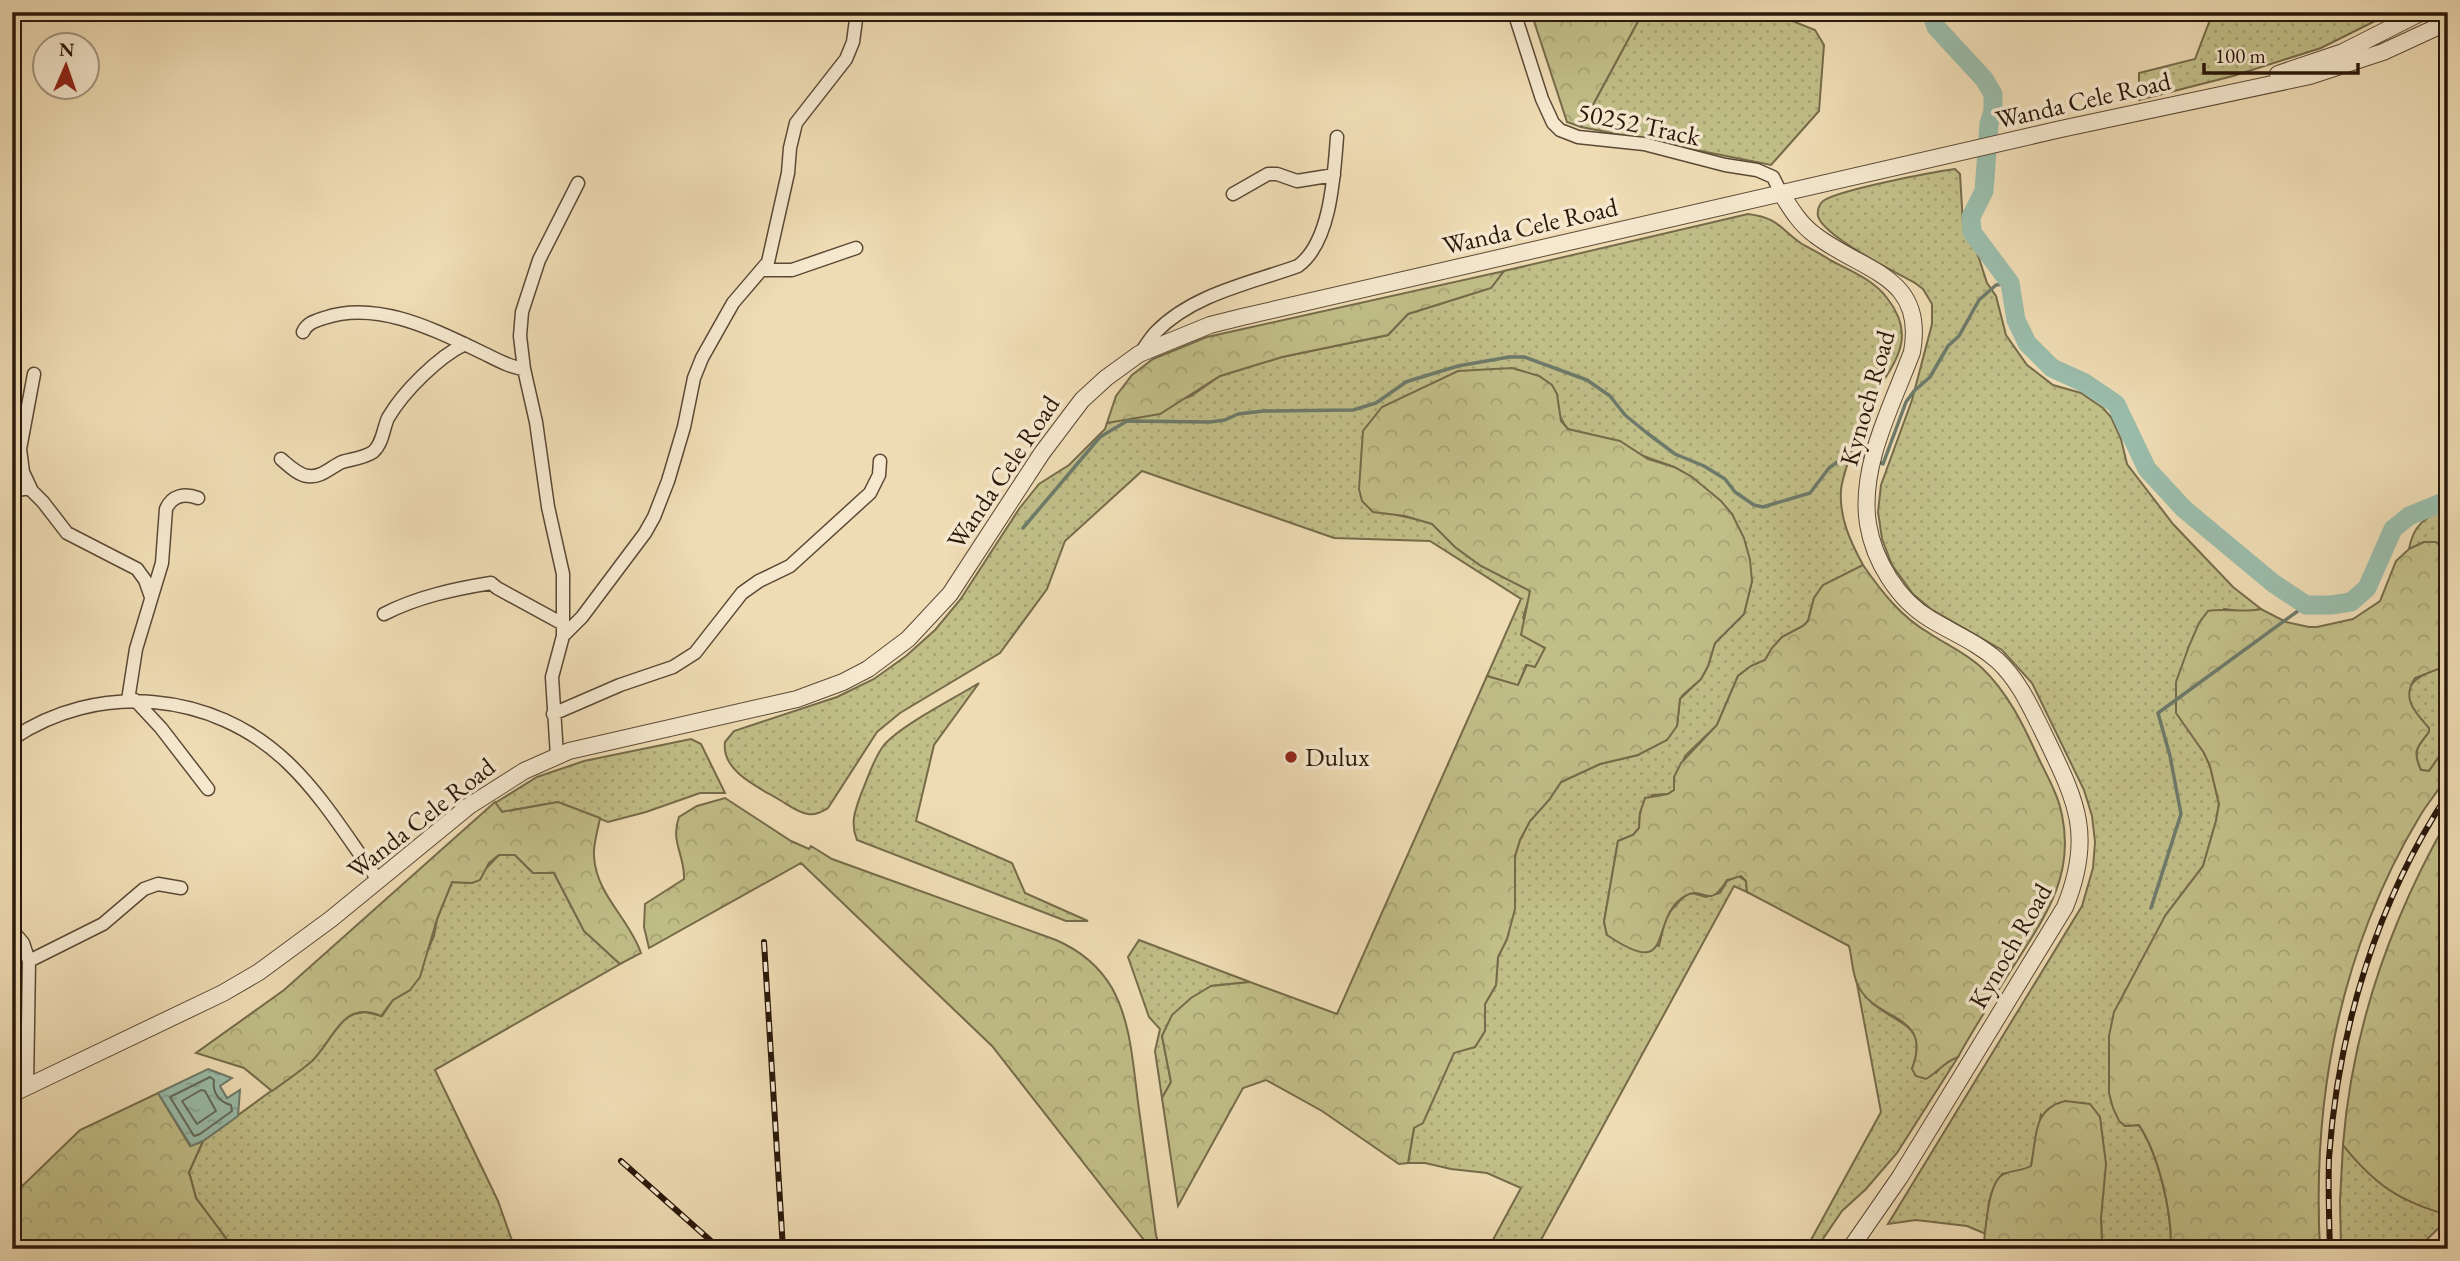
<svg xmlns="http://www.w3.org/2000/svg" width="2460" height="1261" font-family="'EB Garamond',serif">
<defs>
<pattern id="grass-dots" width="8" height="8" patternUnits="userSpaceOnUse" patternTransform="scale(1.75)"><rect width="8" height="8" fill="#c1be88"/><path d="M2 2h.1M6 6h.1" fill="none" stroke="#a6a374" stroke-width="1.8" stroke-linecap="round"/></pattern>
<pattern id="forest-crowns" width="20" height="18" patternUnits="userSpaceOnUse" patternTransform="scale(1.75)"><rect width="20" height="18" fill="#c1be88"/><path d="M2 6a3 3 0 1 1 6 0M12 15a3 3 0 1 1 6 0" fill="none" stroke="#a6a374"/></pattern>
<pattern id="water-ripples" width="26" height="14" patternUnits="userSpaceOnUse" patternTransform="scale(1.75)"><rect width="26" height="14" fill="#9abcaa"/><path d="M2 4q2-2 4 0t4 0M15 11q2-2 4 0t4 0" fill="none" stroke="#85a191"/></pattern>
</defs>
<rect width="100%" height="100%" fill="#efdcb4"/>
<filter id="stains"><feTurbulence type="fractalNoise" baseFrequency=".00286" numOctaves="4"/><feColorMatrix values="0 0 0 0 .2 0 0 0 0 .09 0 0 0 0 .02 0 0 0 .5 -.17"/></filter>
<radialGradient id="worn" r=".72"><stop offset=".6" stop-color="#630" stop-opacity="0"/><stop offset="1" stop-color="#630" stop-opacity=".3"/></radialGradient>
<path fill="url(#grass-dots)" stroke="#766b4a" stroke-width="2" d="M1643,12H1770L1815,30L1824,45L1819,111L1771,165L1581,127Z
M2213,12H2393L2321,48L2233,76L2139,100V73L2195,59Z
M1955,169L1960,174L1963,224L1977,252L1987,283L1996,296L2006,335L2027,365L2053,385L2081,393L2103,408L2111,417L2121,439L2127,464L2173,524L2233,587L2261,609L2246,612L2224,609L2204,753L2210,766L2219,804L2216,821L2203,866L2165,916L2125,1126L2139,1125C2159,1156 2172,1212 2171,1249H2108L2102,1244L2101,1218L2041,1115L2031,1166L2024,1170L2002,1174L1989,1201L1986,1234L1967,1226L1916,1220L1888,1224L2082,906L2093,868L2095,842L2092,816L2084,790L2032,683L2002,650L1931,609L1913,594L1892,565L1882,539L1878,512L1881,485L1912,400L1932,324V304L1923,289L1915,283C1895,272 1823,236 1818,216C1817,211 1819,204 1823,201C1838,190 1933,172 1955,169Z
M1748,214C1779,218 1779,228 1802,244C1811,249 1821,254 1830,260C1849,270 1874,280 1887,298C1921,341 1889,367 1870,404C1863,417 1842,476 1841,490C1839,517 1850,541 1863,565L1823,586L1814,598L1808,621L1803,626L1782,637L1772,648L1765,660L1751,666L1738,676L1717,725L1685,756L1674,790L1668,794L1652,795L1640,813L1639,828L1633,835L1618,841L1604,922L1607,935L1659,946L1666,916L1685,895L1692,893L1706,897L1720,893L1727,881L1738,876L1746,881L1747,892L1734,886L1536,1249H1488L1521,1188L1487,1173L1451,1169L1425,1163H1408L1414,1128L1454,1052L1475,1047L1485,1031V1004L1496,985L1498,957L1507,939L1515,856L1520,840L1530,821L1549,800L1561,782L1600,764L1638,755L1677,726L1680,699L1701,679L1708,666L1715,643L1744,614L1752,581L1732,514L1692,477L1674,467L1568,429C1550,409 1568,396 1539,376L1397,515L1432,523L1455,547L1481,566L1531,591L1523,618L1546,648L1535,668L1526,665L1518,686L1487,676L1521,599L1430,541L1334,538L1142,471L1065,541L1047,589L1000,653L900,713L877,732L828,808C821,812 816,815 808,814C798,813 787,804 778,799C758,787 721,771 725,742L734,731L837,697L874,679L906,656L935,630L960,600L1019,509L1039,484L1069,465L1105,429L1107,423L1132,417L1191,396L1220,376L1282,357L1388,335L1408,314L1491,288L1504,271Z
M2448,508V575L2439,545L2424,542L2409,549C2413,526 2425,516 2448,508Z
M2448,663V744L2429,771L2421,770C2412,751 2417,747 2429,732V728C2423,722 2413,714 2410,707C2400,680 2427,673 2445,666Z
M979,683L934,745L916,821L1012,863L1025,893L1088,921H1066L857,840C850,823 855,811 861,794C868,778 873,759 884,745C901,725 955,698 979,683Z
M691,739L701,744L725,793H700L646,812L608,822L558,802L501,812L495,803L537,777L584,761Z
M499,855H515L533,873H554L584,931L620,964L435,1070L498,1201L515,1249H234L196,1198L189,1172L203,1141L313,1060L344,1019L354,1014L365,1012L382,1016L393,1000L410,990L434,936L437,919L452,882L472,883Z
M1139,940L1250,982L1211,986L1162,1036L1171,1082L1162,1098L1155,1051L1160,1029L1149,1017L1128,957Z
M1857,984C1863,991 1868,1000 1876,1006C1903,1027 1928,1026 1912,1069L1936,1073L1945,1062L1958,1057L1897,1153L1866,1189L1842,1211L1816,1249H1806L1881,1112Z
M2343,1145C2375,1185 2399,1201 2448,1215V1219L2417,1249H2341L2340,1201Z"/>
<path fill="url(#forest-crowns)" stroke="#766b4a" stroke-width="2" d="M1531,12H1643L1581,127L1567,122Z
M1504,271L1491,288L1408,314L1388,335L1282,357L1220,376L1160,414L1107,423L1116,396L1132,375L1153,359L1207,337Z
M1512,368L1539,376L1552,385L1557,394L1561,421L1568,429L1620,441L1648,459L1674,467L1692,477L1721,501L1732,514L1744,538L1750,560L1752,581L1744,614L1715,643L1708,666L1701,679L1683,695L1680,699L1677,726L1667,740L1638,755L1600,764L1561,782L1549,800L1530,821L1520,840L1515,856V909L1507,939L1498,957L1496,985L1485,1004V1031L1475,1047L1454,1053L1423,1123L1414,1128L1408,1163L1399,1164L1322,1111L1266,1080L1243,1088L1178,1206L1162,1098L1171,1082L1162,1036L1172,1015L1191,998L1211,986L1250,982L1337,1014L1487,676L1518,685L1527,665L1535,667L1545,648L1521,635L1530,591L1481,566L1455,547L1432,524L1405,516L1373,512L1362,501L1359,489L1363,431L1382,407L1458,371Z
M2424,542H2436L2439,545L2448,575V663L2446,666L2415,678C2401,699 2415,712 2429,728V732C2417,747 2412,751 2421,770L2429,771L2448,744C2448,753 2450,768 2446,776C2440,790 2428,802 2420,816C2400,849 2383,884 2369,920C2328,1025 2314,1137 2320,1249H2171C2172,1212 2159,1155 2139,1125L2125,1126L2119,1121L2113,1108L2109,1093V1036L2114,1012L2165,916L2203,866L2216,821L2219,804L2210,766L2204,753L2176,713V682L2189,646L2199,623L2208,611C2226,608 2243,613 2261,609L2286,622L2309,627H2317L2353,619L2380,601L2396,561L2409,549Z
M1863,565C1881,591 1901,617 1929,633C1947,645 1966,653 1982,668C2008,693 2023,724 2038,757C2047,776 2058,794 2062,815C2075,877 2044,918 2013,967C1994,997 1975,1026 1958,1057C1944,1062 1938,1072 1926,1079L1916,1076L1912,1069C1934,1011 1873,1023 1857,983C1852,972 1852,957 1849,946L1747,892L1746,881L1741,876L1727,880C1709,911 1703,886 1687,895C1646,916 1679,984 1607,935L1604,922L1618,841L1633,835L1639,828L1640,813L1645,798L1668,794L1674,790V777L1681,763L1717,725L1738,676L1751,666L1765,660L1772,648L1782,637L1803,626L1808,621L1814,598L1823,585Z
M725,798L791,841L809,849L811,846L832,859L1056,940C1079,950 1099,966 1112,988C1131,1022 1133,1065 1138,1102C1144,1147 1150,1191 1156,1235L1160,1249H1151L992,1046L801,863L649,948L644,927L645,904L684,879C685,855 670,842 679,817L697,806Z
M495,802L502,812L558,802L600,818C598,830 593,844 594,856C596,895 629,918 641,953L620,964L584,931L554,873H533L515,855H499L489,863L480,880L472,883L452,882L437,919L420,977L410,990L393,1000L381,1016C341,999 334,1041 311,1062C299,1072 285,1082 272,1091L244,1068L196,1053L284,990Z
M2448,819V1215C2399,1201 2375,1185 2343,1145C2352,1030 2391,919 2448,819Z
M158,1093L190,1146L203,1141L189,1172L196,1198L234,1249H12V1196L80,1130Z
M2065,1101L2090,1104L2100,1117L2106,1164L2101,1218L2102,1244L2108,1249H1983C1986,1232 1987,1181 2004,1174C2013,1170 2022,1171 2031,1166C2037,1137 2032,1109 2065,1101Z"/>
<path fill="url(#water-ripples)" stroke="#6d7a6a" stroke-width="2" d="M208,1069L232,1078L220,1086L227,1098L240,1090L238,1116L203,1141L191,1146L158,1093Z"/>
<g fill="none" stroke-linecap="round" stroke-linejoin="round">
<path stroke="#626a5a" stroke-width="2" d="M210,1077L214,1080C212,1092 219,1102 231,1105L232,1111L200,1134L194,1136L170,1097Z
M201,1090L205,1091L216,1111L197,1124L182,1101Z"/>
<path stroke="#6d7a6a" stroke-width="3.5" d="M1881,463L1883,464L1906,402L1914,391L1930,377L1948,346L1959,336L1979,300L1996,285L2010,283
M1023,528L1100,437L1127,421L1210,422L1225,420L1238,414L1264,411L1353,410L1376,403L1406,382L1415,379L1458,366L1509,357H1524L1587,380L1610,396L1625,415L1647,433L1675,454L1704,466L1725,479L1735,492L1754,505L1763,507L1810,493L1829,468L1847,455L1863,457
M2151,908L2181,814L2170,756L2158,713L2306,605"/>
<path stroke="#9abcaa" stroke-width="19" d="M1931,12L1936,27L1984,79L1993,94V111L1989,124L1984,191L1971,217L1972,232L2010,283L2016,320L2027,343L2052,368L2085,383L2116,404L2147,469L2184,509L2273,583L2306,605H2331L2351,602L2367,588L2393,529L2409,516L2448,500"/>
<defs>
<path id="minor" d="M1514,12L1542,99L1553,123L1560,130L1578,137L1644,144L1725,165L1757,170L1773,177L1781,193
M12,16L34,12
M1233,194L1268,174H1277L1297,181L1334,175
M762,270H792L856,248
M303,332C307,323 315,321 324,318C376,300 433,329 479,351C494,358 508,367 524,369
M1140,354C1145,347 1150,338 1156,332C1193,294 1251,283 1298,266C1331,242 1334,175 1337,137
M281,459C288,465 298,475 308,476C321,478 331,467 342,462C352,459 364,458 373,452C383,443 383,429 388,418C403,392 438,357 465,344
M12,491L29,488L43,502L67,533L137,569L145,580L151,597
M32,491L23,472L20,449L34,374
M384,614C417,597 454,589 491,583L497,588L563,624
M563,636L582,617L645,533L654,517L668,481L684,427L694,378L702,358L733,303L768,262L788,173L790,148L796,123L846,59L853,42L857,12
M128,700L136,649L162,563L166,509C172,495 185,493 198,498
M135,700L161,728L208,789
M553,714L620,685L673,667L695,653L742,593L759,581L790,566L870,493L879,475L880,461
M12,739C97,681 213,691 287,762C323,796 350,842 379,881
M557,756L552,677L563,636V574L548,507L536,422L524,369L520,336L522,312L539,260L578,183
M12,930L23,943L29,961L27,1087
M29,961L103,924L144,889L158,884L181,888"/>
<path id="tertiary" d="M2278,74L2343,52L2422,12
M1781,193C1791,209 1800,224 1815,235C1863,272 1926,275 1912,352C1892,406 1859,466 1868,524C1874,561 1898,600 1930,619C1953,633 1978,643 1998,661C2019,681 2030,706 2043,732C2075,799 2095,833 2065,907L1900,1177L1850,1249
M12,1094L223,993L259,972L331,919L469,806L524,771L569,751L797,699L843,682L868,669L908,639L950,594L1042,453L1082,400L1106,378L1139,354L1210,325L1242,317L2061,129L2310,76L2383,52L2448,22"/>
</defs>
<use href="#minor" stroke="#5b4935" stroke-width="15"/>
<use href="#tertiary" stroke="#5b4935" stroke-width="18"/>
<use href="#minor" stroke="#f5e8ce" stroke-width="12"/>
<use href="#tertiary" stroke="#f5e8ce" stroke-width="16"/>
<defs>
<path id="rail" d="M764,942L783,1249
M621,1161L720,1249
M2330,1249C2329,1219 2328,1188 2329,1158C2338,1030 2377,901 2448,794"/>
</defs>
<use href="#rail" stroke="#2a180b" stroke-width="6"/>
<use href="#rail" stroke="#f5e8ce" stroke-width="3.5" stroke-dasharray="10" stroke-linecap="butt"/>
</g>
<circle fill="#8f2418" stroke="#f5e8ce" stroke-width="2.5" cx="1291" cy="757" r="7"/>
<g text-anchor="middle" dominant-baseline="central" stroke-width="7" stroke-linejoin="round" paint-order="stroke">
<g font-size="26" fill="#2a180b" stroke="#f5e8ce">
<text transform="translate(2083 100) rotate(-13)">Wanda Cele Road</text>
<text transform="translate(1639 124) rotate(12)">50252 Track</text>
<text transform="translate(1530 226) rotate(-13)">Wanda Cele Road</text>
<text transform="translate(1867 398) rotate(-74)">Kynoch Road</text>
<text transform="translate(1003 472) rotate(-56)">Wanda Cele Road</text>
<text transform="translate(421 818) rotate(-38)">Wanda Cele Road</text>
<text transform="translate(2010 946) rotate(-60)">Kynoch Road</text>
</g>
<g font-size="26" fill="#2a180b" stroke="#f5e8ce" text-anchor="start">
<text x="1305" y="757">Dulux</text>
</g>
</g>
<rect width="2460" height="1261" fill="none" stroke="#efdcb4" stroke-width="42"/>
<rect x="14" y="14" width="2432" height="1233" fill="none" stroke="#2a180b" stroke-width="3.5"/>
<rect x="21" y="21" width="2418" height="1219" fill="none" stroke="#2a180b" stroke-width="2"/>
<g transform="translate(66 66) rotate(2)"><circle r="33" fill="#f5e8ce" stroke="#a49580" stroke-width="2"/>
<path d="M0-5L12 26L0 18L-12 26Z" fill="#8f2418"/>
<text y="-10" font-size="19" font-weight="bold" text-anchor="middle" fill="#2a180b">N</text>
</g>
<path d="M2204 63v10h154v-10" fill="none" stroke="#2a180b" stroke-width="3.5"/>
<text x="2215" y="63" font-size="21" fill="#2a180b" stroke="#f5e8ce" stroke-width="5" paint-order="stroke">100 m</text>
<rect width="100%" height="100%" filter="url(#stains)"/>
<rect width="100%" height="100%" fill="url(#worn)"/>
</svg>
